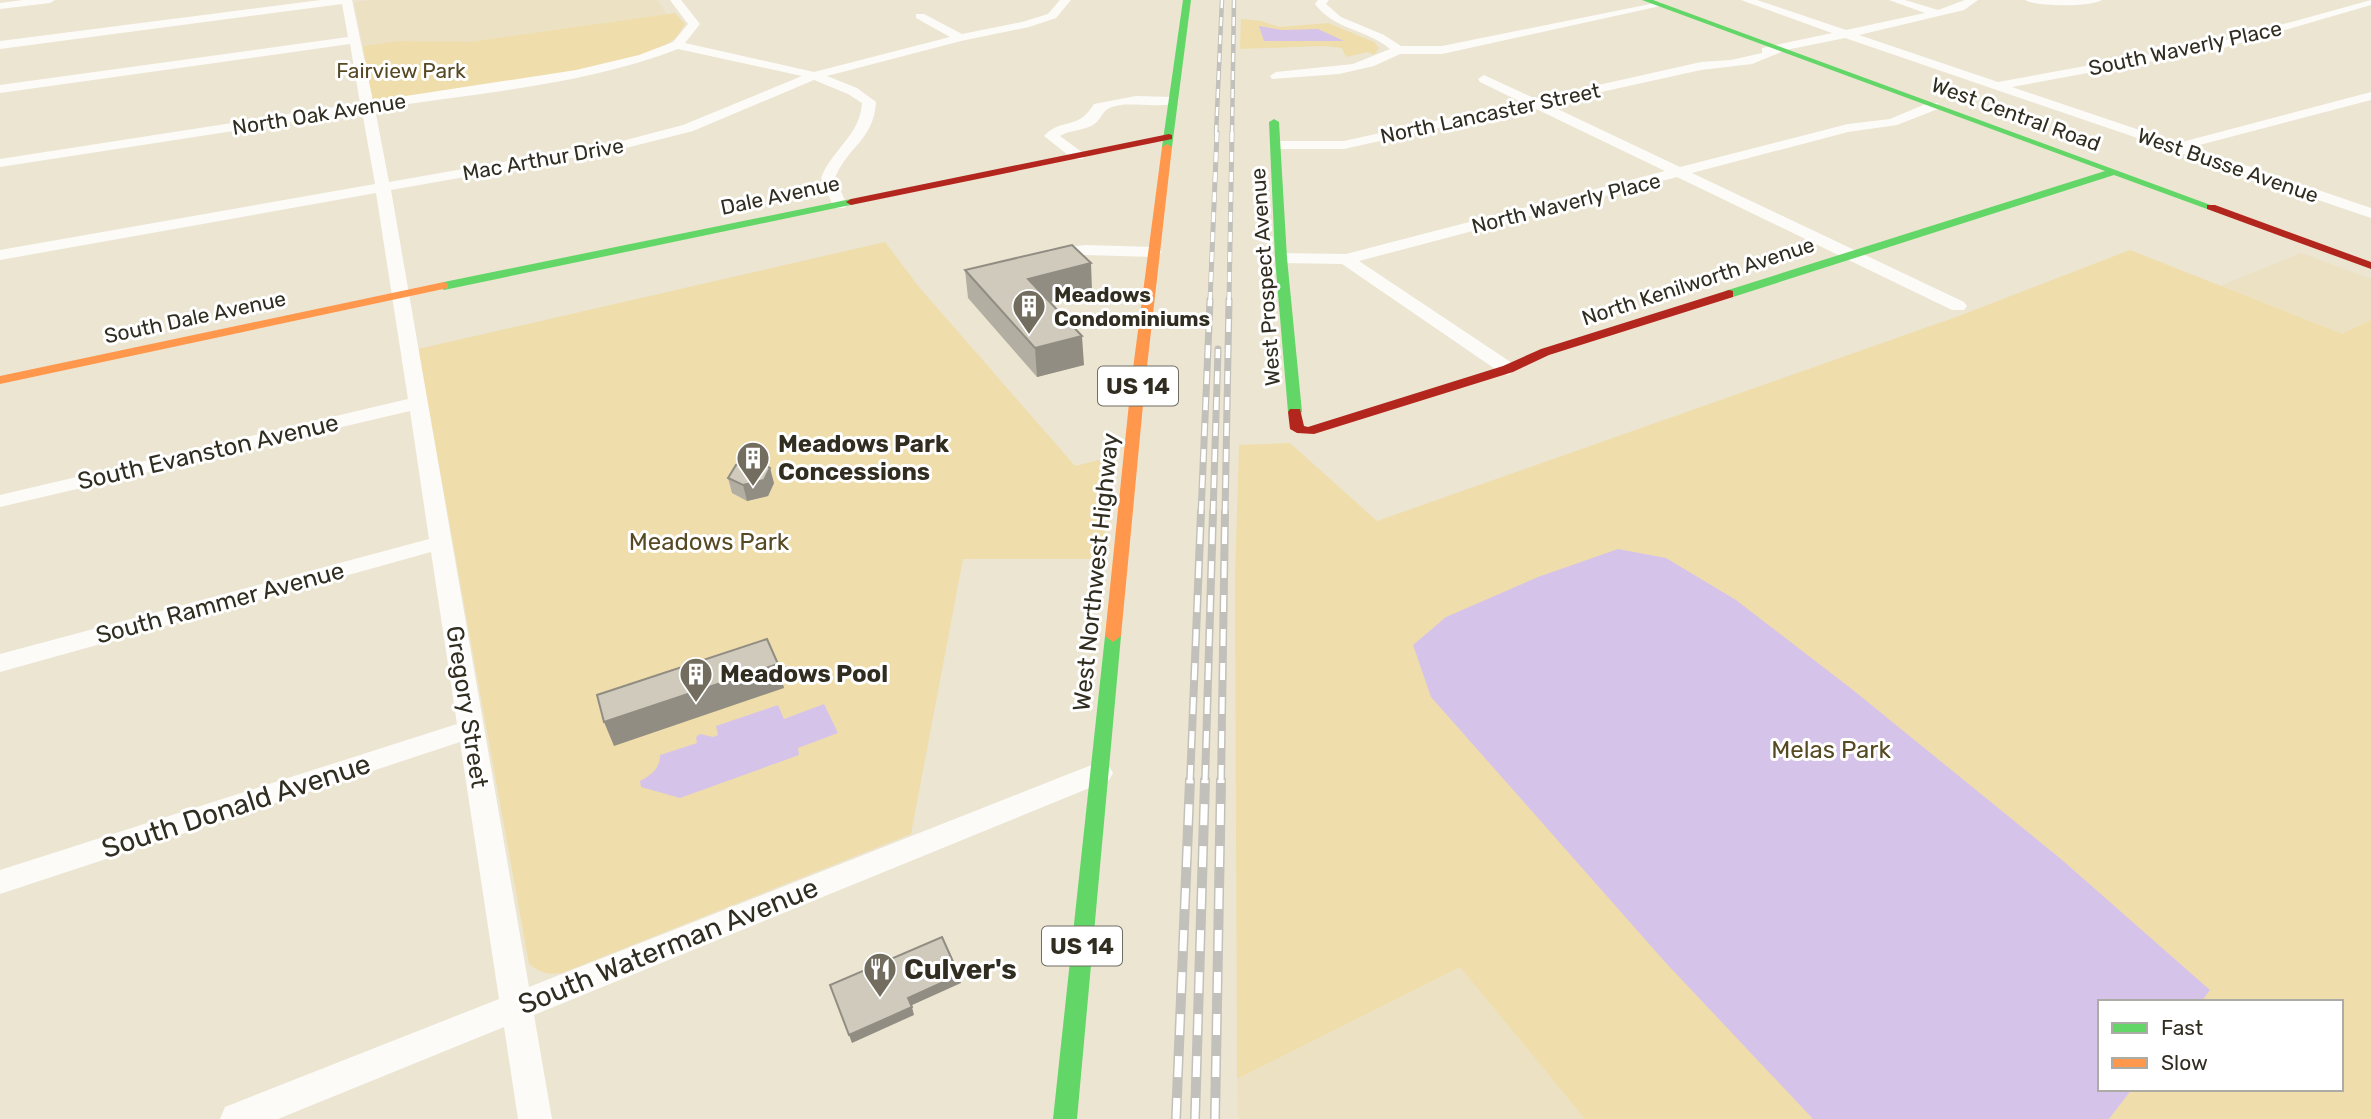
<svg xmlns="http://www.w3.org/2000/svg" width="2371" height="1119" font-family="Rubik,sans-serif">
<rect width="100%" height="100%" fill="#ece5d2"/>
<path fill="#ece1c2" d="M372,0H657L667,14L469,42L399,41L363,46L354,2Z
M2301,253L2371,279V320L2342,334L2220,286Z
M1460,967L1585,1119H1238L1237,1079Z"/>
<path fill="#efdeab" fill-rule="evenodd" d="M675,13L685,24L676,38L658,50L593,69L372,102L363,46L399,41L469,42Z
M1241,19L1261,21L1279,27L1328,23L1374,42L1379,48L1374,55L1368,52L1346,57L1342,48L1323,46L1240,49Z
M885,242L919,287L1075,466L1110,457L1103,559H963L911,834L562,973C547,975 541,973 529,964L418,349Z
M2130,250L2342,334L2371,320V1119H1585L1460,967L1237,1079L1235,578L1239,445L1290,443L1377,521L1956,317ZM2100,1002H2341V1089H2100Z"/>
<path fill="#d6c3ea" d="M1259,26L1282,30L1318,29L1344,41H1264Z
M1618,549L1666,558L1736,600L1853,690L2061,859L2210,990L2201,1002H2100V1089H2132L2109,1119H1813L1665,962L1431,697L1413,645L1446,617L1538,577Z
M824,704L838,733L798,748L799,755L680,798L641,787L640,781C651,775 660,769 660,755L697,743L696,737L700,734L713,737L718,735L716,726L778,705L784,719Z"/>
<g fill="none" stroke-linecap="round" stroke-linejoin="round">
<path fill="#fcfbf8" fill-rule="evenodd" d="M23,0H55L50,3L0,9V3Z
M321,0H352L373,101L576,70L639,55L673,42L688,24L670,0H681L700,24L685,43L814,72L950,37L916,18V14H924L962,34L1022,22L1048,14L1060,0H1071L1056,18L1029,27L961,41L827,76L857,88L876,102C874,140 847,147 835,178L847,205L844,208H834L821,178C832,149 860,136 862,103L848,94L814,80L693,131L622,149L391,190L529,987L1089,766L1099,763L1109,766L1113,773L1109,780L534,1015L552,1119H518L504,1027L278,1119H220L225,1107L499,999L460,742L0,894V870L457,724L431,552L0,672V654L429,539L410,411L0,507V495L408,399L376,193L0,260V250L375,184L362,111L0,167V159L360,103L350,44L0,93V85L348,37L342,4L0,49V41ZM678,49L802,76L683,125L622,141L389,182L375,109C475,93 582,86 678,49Z
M1318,0H1329L1326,4L1341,17L1384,35L1401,46H1442L1660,2L1665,5L1442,54H1400L1374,66L1339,74L1272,79L1270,76L1276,72L1353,64L1390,49C1367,29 1334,30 1315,4Z
M1741,0H1757L1846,30L1925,13L1889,0H1905L1938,10L1965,0H1978L1964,10L1859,35L1998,82L2222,41L2371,0V5L2223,48L2012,87L2178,143L2371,92V100L2192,147L2371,208V218L1845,38L1786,50L1752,64L1701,70L1547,104L1680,167L1848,124L1890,119L1928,103H1938V109L1897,125L1848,132L1692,173L1964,302L1967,306L1964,310H1952L1677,177L1359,261L1515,365L1517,369L1508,375L1501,373L1342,264L1281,263L1273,258L1281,253L1346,254L1665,171L1532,107L1344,149H1277L1270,145L1277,141H1344L1521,102L1480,82L1478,79L1484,75L1536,99L1701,62L1731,60L1762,53V48L1832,33Z
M2025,0H2102C2091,7 2036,7 2025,0Z
M1136,96L1173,97L1179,101C1170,109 1135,103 1121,105C1098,108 1106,118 1091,126C1081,131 1070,130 1060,136L1083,153V159H1073L1044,136C1062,117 1078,131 1094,104Z
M1086,245L1154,247L1162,252L1154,257L1086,255L1049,259L1041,254L1049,249Z"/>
<path fill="#63d668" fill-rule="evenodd" d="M1183,0H1191L1172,147L1167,150L1162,147Z
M1642,0H1653L2216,207L2207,209L2114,175L1733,297H1725V291L2105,171Z
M1274,119L1279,122L1287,258L1302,412L1295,416L1288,412L1275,258L1269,122Z
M851,199L856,202L855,204L444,290L438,286L444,282Z
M1113,630L1121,636L1077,1119H1053L1105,636Z"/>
<path fill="#ff974d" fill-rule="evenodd" d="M1167,144L1172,147L1145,384L1121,636L1113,642L1105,636L1131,384L1162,147Z
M444,282L448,284V288L0,384V376Z"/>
<path fill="#b3261e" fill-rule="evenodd" d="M1169,134L1172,135V139L851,205L846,202L851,199Z
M2207,205H2215L2371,262V269L2207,209Z
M1729,290L1733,291V297L1549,355L1513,372L1314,434L1297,433L1290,429L1288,412L1290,409H1300L1304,426L1308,427L1503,366L1541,349Z"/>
<defs>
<path id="rail-far4" d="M1216,134L1222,0
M1232,134L1234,0"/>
<path id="rail-far3" d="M1210,302L1217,132
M1229,302L1232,132"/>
<path id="rail-far2" d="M1201,514L1210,300
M1213,514L1218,349
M1225,514L1229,300"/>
<path id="rail-far1" d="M1190,782L1201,512
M1205,782L1213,512
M1221,782L1225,512"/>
<path id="rail" d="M1176,1119L1190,780
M1195,1119L1205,780
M1215,1119L1221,780"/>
</defs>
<use href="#rail-far4" stroke="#c2c0ba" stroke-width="4.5"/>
<use href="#rail-far3" stroke="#c2c0ba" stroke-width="5"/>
<use href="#rail-far2" stroke="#c2c0ba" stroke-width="7"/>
<use href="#rail-far1" stroke="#c2c0ba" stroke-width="8"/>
<use href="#rail" stroke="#c2c0ba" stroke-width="10"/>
<use href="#rail-far4" stroke="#fff" stroke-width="2.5" stroke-dasharray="9" stroke-linecap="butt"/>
<use href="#rail-far3" stroke="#fff" stroke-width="3.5" stroke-dasharray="10" stroke-linecap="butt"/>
<use href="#rail-far2" stroke="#fff" stroke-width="4.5" stroke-dasharray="13" stroke-linecap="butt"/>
<use href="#rail-far1" stroke="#fff" stroke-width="5" stroke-dasharray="17" stroke-linecap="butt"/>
<use href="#rail" stroke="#fff" stroke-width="7" stroke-dasharray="21" stroke-linecap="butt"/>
</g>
<path fill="#b2aea1" d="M965,270L1092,291L1049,302L1084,365L1037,377L968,298Z
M728,478L774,483L768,496L747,501L732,493Z"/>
<path fill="#918d83" d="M1091,263L1092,291L1030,307L1028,279Z
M1082,336L1084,365L1037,377L1035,348Z
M770,468L774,483L768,496L747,501L743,485Z
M778,664L784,688L614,746L604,722Z
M959,975L961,983L910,1006L908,998Z
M912,1007L914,1015L852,1043L849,1035Z"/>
<path fill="#cfcabb" stroke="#918d83" stroke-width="2" d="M1072,245L1091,263L1028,279L1082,336L1035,348L965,270Z
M757,460L770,468L764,480L743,485L728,478L736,465Z
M767,639L778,664L604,722L597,695Z
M942,937L959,975L908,998L912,1007L849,1035L830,985Z"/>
<defs>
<symbol id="building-pin" viewBox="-11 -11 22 30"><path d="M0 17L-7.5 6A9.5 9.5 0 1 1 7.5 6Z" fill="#726d5e" stroke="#fff"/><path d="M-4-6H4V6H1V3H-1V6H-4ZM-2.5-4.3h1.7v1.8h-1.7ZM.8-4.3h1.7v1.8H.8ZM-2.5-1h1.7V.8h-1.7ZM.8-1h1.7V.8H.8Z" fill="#fff"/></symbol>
<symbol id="restaurant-pin" viewBox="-11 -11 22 30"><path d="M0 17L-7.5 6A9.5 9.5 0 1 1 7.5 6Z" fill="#726d5e" stroke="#fff"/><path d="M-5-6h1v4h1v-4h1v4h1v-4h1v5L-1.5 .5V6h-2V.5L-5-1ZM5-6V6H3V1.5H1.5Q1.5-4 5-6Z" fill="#fff"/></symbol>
</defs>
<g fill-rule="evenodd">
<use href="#building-pin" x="1010" y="287" width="38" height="52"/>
<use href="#building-pin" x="734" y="439" width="38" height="52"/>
<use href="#building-pin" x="677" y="655" width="38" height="52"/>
<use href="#restaurant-pin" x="861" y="950" width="38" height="52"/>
</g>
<g text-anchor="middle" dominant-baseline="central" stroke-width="6" stroke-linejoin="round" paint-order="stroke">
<g font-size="21" fill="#312d20" stroke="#fff">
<text transform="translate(2185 48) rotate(-12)">South Waverly Place</text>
<text transform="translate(1490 113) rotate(-12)">North Lancaster Street</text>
<text transform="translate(319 114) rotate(-9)">North Oak Avenue</text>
<text transform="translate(2016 114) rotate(20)">West Central Road</text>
<text transform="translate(543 159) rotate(-10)">Mac Arthur Drive</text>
<text transform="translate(2228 165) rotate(19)">West Busse Avenue</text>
<text transform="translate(780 195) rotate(-12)">Dale Avenue</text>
<text transform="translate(1566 203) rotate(-14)">North Waverly Place</text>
<text transform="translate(1265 277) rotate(-94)">West Prospect Avenue</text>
<text transform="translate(1698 281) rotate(-18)">North Kenilworth Avenue</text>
<text transform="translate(195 317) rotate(-12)">South Dale Avenue</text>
</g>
<g font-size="21" fill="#564923" stroke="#fff">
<text x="401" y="70">Fairview Park</text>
</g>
<g font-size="21" font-weight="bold" fill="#312d20" stroke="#fff" text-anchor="start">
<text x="1054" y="294">Meadows<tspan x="1054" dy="24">Condominiums</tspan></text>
</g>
<g fill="#fff" stroke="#6f6c63" stroke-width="2">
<rect x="1098" y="366.5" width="80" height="39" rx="5"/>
<rect x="1042" y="926.5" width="80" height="39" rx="5"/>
</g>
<g font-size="23" font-weight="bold" fill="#312d20">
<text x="1138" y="386">US 14</text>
<text x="1082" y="946">US 14</text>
</g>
<g font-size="24" font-weight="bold" fill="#312d20" stroke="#fff" text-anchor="start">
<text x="778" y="444">Meadows Park<tspan x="778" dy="28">Concessions</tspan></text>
<text x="720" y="674">Meadows Pool</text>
</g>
<g font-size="24" fill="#312d20" stroke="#fff">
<text transform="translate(208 452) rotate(-13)">South Evanston Avenue</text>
<text transform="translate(1096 572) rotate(-84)">West Northwest Highway</text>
<text transform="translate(220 603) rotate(-15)">South Rammer Avenue</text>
<text transform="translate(467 707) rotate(81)">Gregory Street</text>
</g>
<g font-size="24" fill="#564923" stroke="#fff">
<text x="709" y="542">Meadows Park</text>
<text x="1831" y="750">Melas Park</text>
</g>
<g font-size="28" fill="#312d20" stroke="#fff">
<text transform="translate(236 806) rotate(-18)">South Donald Avenue</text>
<text transform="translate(668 946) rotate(-22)">South Waterman Avenue</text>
</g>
<g font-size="28" font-weight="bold" fill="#312d20" stroke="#fff" text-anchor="start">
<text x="904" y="969">Culver's</text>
</g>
</g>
<rect x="2098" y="1000" width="245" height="91" fill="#ffffff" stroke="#adaba6" stroke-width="2"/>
<rect x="2112" y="1023" width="35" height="10" fill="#63d668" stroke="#adaba6" stroke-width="2"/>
<text x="2161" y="1035" font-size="21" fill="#312d20">Fast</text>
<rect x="2112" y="1058" width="35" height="10" fill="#ff974d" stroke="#adaba6" stroke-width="2"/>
<text x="2161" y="1070" font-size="21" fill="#312d20">Slow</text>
</svg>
